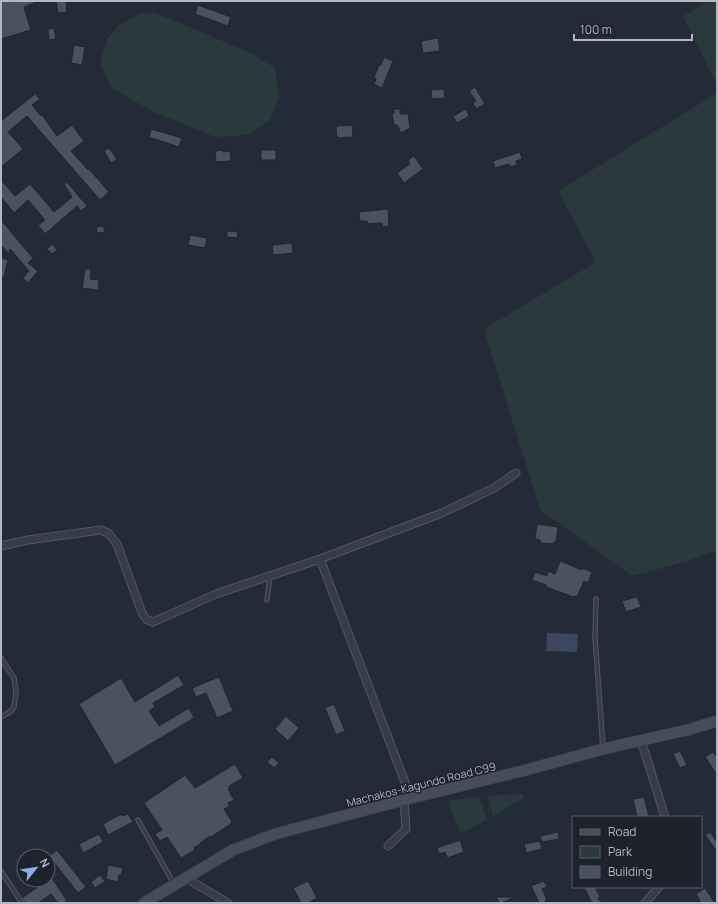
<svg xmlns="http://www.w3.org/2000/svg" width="718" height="904" font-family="Manrope,sans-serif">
<rect width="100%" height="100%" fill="#242a37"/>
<path fill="#2a3a3c" d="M709,1H717V85L683,16Z
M153,12L251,53L275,68L279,98L270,120L247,135L215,137L154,112L111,88L100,63L107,39L119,25L139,14Z
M717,93V550L688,561L632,576L540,510L484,329L596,262L558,191Z
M522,794L524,798L493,816L488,796Z
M479,796L487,819L461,834L448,801Z"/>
<path fill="#3b475e" d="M547,633L578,634L577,652L546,651Z"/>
<path fill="#4a5160" stroke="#1f242e" d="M6,1H39L24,7L31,30L1,39V2Z
M56,1H66L67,12L58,13Z
M198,5L231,17L228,26L195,14Z
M54,28L56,39L49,40L48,29Z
M438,38L440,51L423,53L421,41Z
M74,45L85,47L82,65L71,63Z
M384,57L393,61L382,88L374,84L376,79L374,78L379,65H381Z
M475,87L485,104L476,109L473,103L476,101L469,91Z
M444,89L445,98L432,99L431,90Z
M35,94L40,99L32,105L41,116L42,115L57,136L72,125L84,141L71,151L88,170L89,169L109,192L100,200L27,116L8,132L23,149L1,167V121Z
M394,109H400V114H408L410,128L401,133L397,125H394L392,113H394Z
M466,109L469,116L457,123L453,116Z
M352,125L353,137L337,138L336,126Z
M151,129L182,138L179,147L149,137Z
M109,148L117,159L111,163L104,151Z
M223,150V152L230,151L231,161L216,162L215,151Z
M261,150H276V160H261Z
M520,152L522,159L516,161L517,165L511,167L509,164L495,168L493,161Z
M414,156L423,169L404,183L397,173L410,164L408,160Z
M1,180L15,196L30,184L54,212L72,197L64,184L67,182L87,206L81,211L77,206L45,234L38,225L45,220L28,200L14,213L1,197Z
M388,209L389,226L383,227L382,223L368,224L367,221H360L359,212Z
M1,220L33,258L28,263L38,271L28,283L23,278L29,271L10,249L9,254L1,245Z
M103,226L105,232L97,233L96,227Z
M227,231L238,232L237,238L227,237Z
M190,235L207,238L205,248L188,245Z
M292,243L293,253L273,255L272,245Z
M52,244L57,250L52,254L47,249Z
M1,258L8,260L4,277H1Z
M85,269H91L90,279L99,280L98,290L82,288Z
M537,524L558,527L556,542H554L553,544L540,543V540L535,539Z
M560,561L582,570V568L592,572L588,583L584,581L577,597L574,596L573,597L546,587V585L532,580L535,572L547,576L548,571L555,574Z
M637,597L641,607L626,612L622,601Z
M178,675L184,685L153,703L155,707L149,711L159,726L189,708L194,718L115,765L79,704L121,678L135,702Z
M219,677L233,711L217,718L206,693L196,697L192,688Z
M334,704L345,731L336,735L325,708Z
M286,716L299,728L288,741L275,729Z
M680,751L687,765L680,768L673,754Z
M713,752L717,757V775L705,757Z
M272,757L279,763L274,768L267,762Z
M235,764L243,778L229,786L230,788L228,789L234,800L228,803L230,806L224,809L232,822L229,825L211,837L210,836L200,843V844L194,848L195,850L181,858L167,837L160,841L155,834L162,830L144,803L185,775L195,788Z
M644,797L649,817H637L633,799Z
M121,814L122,816L128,814L133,822L108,835L103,824Z
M558,832L559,839L542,842L540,836Z
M710,832L717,842V852L705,835Z
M99,834L103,842L83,853L79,844Z
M460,840L464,852L447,858L445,852L439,854L437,848Z
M540,841L542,849L526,853L524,844Z
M57,850L86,887L78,893L49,856Z
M108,865L123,868L121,876L119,875L118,882L106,879Z
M48,872L67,901L64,903H58L51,894L38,903H25L22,898L42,884L40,880H48Z
M100,875L105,881L95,888L91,882Z
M308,881L317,898L308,903H301L293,888Z
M544,881L547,887L542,889L547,900L545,901L546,903H539L531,886Z
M584,887H595L600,897L598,898L601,903H592Z
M705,888L715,903H701L696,894Z
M496,897H515L501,903H499Z"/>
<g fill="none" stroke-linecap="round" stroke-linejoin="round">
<defs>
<path id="service" d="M596,599L595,637L603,748
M267,600L270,576
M1,658L14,678L16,692L14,707L10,712L1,717
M138,820L174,884
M1,871L22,903"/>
<path id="minor" d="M1,546L28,540L101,530L108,533L117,544L142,613L146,619L153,622L216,594L320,559L442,513L494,488L516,473
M320,559L411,798
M641,740L665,817
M388,846L406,829L404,800
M186,878L228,903
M645,903L659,887"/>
<path id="secondary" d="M144,903L233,850L275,834L411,798L526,770L603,749L687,730L717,721"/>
</defs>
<use href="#service" stroke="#525762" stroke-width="5.5"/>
<use href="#minor" stroke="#525762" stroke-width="9"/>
<use href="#secondary" stroke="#404651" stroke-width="12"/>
<use href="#service" stroke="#373d48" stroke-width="3.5"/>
<use href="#minor" stroke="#373d48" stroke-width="7"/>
<use href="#secondary" stroke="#464c5a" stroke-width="10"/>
</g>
<g text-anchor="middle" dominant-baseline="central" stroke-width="3" stroke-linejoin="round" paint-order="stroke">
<g font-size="11" fill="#b2b7c4" stroke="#1d222c">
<text transform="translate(421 784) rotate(-14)">Machakos-Kagundo Road C99</text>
</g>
</g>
<rect width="718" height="904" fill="none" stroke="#b2b7c4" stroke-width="4"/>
<rect x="572" y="816" width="130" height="72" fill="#1d222c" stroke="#595e69"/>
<rect x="580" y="829" width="20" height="6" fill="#464c5a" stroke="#595e69"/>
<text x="608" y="836" font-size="12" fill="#b2b7c4">Road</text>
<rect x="580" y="846" width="20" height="12" fill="#2a3a3c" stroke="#595e69"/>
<text x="608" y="856" font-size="12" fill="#b2b7c4">Park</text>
<rect x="580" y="866" width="20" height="12" fill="#4a5160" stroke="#595e69"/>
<text x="608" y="876" font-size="12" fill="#b2b7c4">Building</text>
<g transform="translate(36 868) rotate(60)"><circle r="19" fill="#1d222c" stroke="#595e69"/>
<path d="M0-3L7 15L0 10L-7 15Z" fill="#90abeb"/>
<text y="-6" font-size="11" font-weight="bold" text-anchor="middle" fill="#b2b7c4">N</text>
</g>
<path d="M574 34v6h118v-6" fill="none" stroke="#b2b7c4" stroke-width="2"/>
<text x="580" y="34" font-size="12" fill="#b2b7c4" stroke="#1d222c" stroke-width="3" paint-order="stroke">100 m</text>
</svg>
